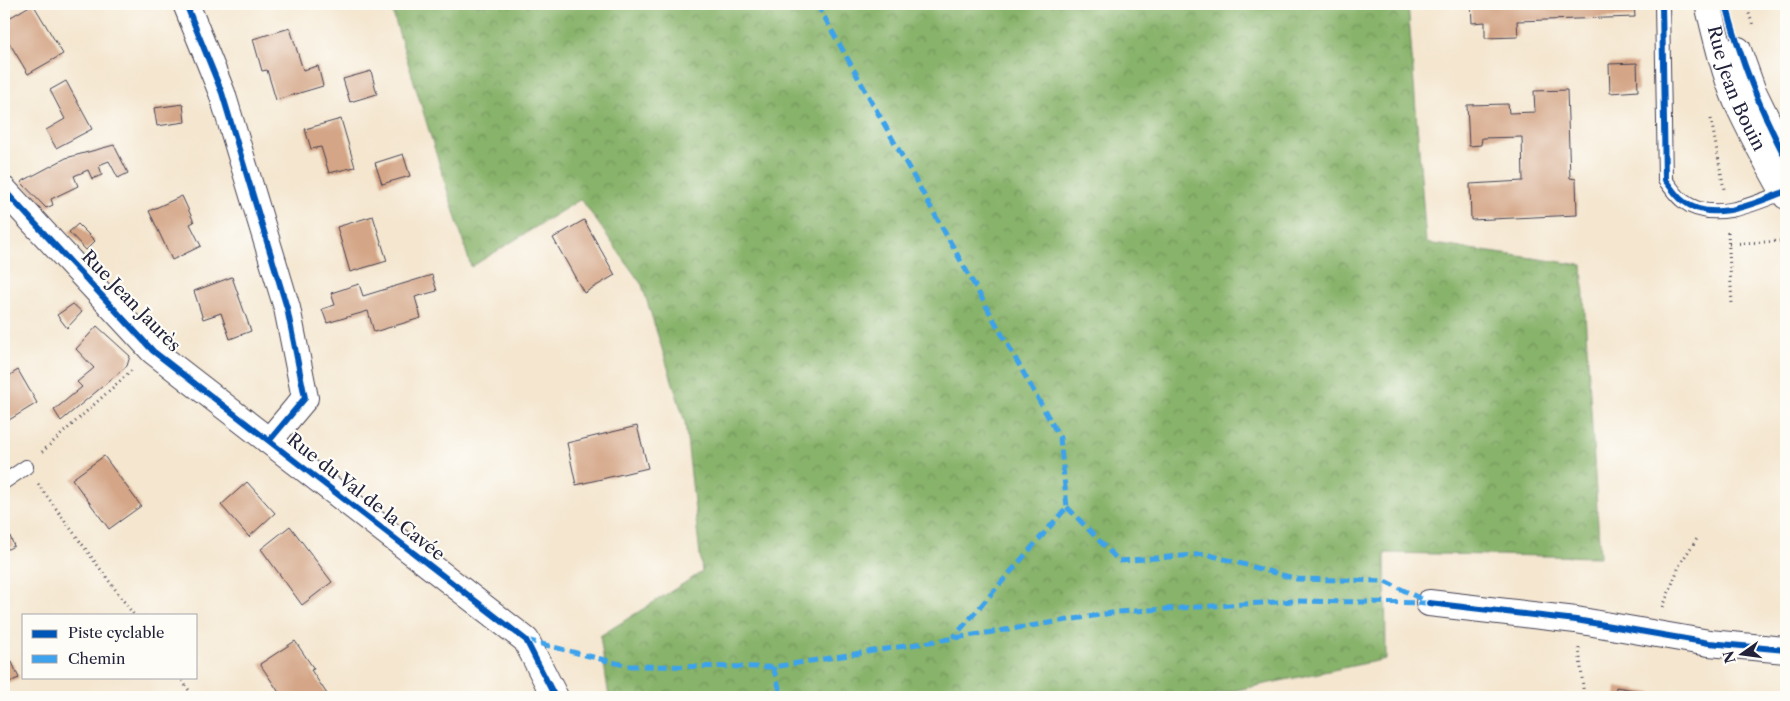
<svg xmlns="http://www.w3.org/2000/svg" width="1790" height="701" viewBox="0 0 1790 701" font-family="'Libre Caslon Text',serif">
	<defs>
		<pattern id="forest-crowns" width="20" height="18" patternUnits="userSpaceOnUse" patternTransform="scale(1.25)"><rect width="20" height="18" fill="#88b36b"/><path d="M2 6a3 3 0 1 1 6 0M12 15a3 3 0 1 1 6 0" fill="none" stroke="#6f9159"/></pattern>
	</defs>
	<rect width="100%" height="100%" fill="#fdfcf7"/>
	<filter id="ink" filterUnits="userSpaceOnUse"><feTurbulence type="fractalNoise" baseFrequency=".02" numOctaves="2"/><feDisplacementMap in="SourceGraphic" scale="10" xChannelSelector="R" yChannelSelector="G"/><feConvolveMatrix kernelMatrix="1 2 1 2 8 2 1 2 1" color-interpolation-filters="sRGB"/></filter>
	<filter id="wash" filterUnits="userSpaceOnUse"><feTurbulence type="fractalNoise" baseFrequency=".0096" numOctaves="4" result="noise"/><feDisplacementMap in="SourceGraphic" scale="20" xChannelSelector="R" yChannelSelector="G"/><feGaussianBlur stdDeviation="1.12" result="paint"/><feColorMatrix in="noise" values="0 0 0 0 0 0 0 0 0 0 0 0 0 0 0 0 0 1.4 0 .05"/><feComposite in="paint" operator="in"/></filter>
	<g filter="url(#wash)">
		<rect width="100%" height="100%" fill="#f4e6cf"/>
		<path fill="url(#forest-crowns)" stroke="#556a53" d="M390,4H1408L1426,243L1582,265L1600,557L1385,553L1386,659L1203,697H609L600,636L702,572L685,422L642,285L581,199L471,267Z"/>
		<g id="blocks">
			<path fill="#d4a586" d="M33,4L63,54L28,74L4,34V21Z
				M1471,4H1634L1635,17L1517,21L1518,37L1485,38V22L1472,23Z
				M290,28L303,70L318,66L323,86L276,100L267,70L262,71L253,39Z
				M1637,63L1638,91L1610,93L1609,64Z
				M371,71L377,94L350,102L343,79Z
				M66,81L92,129L56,148L46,130L65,119L50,90Z
				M1567,90L1570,178L1576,179L1577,215L1471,220L1470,184L1523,181L1522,137L1482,138L1481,145L1469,146L1467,105L1508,104L1509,113L1535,112L1534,91Z
				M183,104L185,122L157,126L154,108Z
				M341,119L355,167L329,173L321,147L311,149L305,129Z
				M114,145L128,173L118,178L109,161L99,165L102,175L92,179L88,170L74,176L78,186L51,199L53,205L46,208L21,182L66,158Z
				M403,154L410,176L382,184L375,163Z
				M182,196L194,222L190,224L201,246L172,260L149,211Z
				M373,216L387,261L350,272L337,227Z
				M584,220L615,275L584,293L553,238Z
				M78,224L95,241L86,250L69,232Z
				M432,275L437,291L415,297L421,318L374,332L368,311L327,323L322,309L335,305L331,293L359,284L363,296Z
				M232,277L251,331L230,339L221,313L203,319L194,291Z
				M73,304L82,312L67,328L57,315Z
				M97,326L130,356L127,366L61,421L54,410L82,387L77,382L94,368L76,349Z
				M18,370L37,403L4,423V379Z
				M637,426L648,468L576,485L567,443Z
				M104,456L141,506L109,529L72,479Z
				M247,482L275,513L249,537L221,505Z
				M290,526L332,582L302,605L261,549Z
				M7,529L14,546L4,551V530Z
				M295,641L314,669L311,670L329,697H282L260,664Z
				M11,660L19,678L4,684V662Z
				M1616,687L1671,696V697H1615Z"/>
		</g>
	</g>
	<g filter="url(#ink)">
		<use href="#blocks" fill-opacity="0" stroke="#423f51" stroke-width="1"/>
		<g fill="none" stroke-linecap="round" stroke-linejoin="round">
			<g stroke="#423f51" stroke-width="16">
				<path id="service" d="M1662,4L1665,180C1671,187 1676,196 1683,201C1712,224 1757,203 1786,191
					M4,482L26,467"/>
			</g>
			<g stroke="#423f51" stroke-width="28">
				<g id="minor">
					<path d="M186,4L222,93L287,308L305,398L269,441L526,640L555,697"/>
					<path id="s1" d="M1708,4C1716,36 1723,69 1736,100C1751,133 1768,164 1786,196"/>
					<path d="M1738,50L1752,89L1786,159"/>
					<path d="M4,190L153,351L269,441"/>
					<path d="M1429,603L1576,620L1709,643L1786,650"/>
				</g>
			</g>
			<path stroke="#423f51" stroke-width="3" stroke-dasharray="1 4" stroke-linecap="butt" d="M1746,4L1753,26
				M1711,119L1724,189
				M1728,232L1732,304
				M1729,244L1781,241L1786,243
				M42,452L132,370
				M38,484L134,615
				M1663,607L1680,564L1698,537
				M1579,648L1584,697
				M179,677L194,697"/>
			<use href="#service" stroke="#fff" stroke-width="14"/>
			<use href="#minor" stroke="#fff" stroke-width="26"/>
			<path stroke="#3ea2ec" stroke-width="5" stroke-dasharray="10 5" stroke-linecap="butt" d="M817,4L1060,438L1067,507L953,638
				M1067,507L1119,561L1206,554L1297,579L1385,581L1427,602
				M526,640L628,666L773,667L1118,612L1294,601L1429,603
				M773,667L782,697"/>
			<g stroke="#fdfcf7" stroke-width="9">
				<path id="cycleway" d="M186,4L222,93L287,308L305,398L269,441L526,640L555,697
					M1662,4L1665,180C1671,187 1676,196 1683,201C1712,224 1755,203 1784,192L1786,196
					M1726,4C1741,61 1759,107 1786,159
					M4,190L153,351L269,441
					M1429,603L1576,620L1709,643L1786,650"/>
			</g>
			<use href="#cycleway" stroke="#0057b8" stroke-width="6"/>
		</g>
	</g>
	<g text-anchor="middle" stroke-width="4.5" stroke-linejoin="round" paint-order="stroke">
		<g font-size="18" fill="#22223b" stroke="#fdfcf7">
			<text dy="6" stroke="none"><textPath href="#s1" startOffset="89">Rue Jean Bouin</textPath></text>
			<text transform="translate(131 301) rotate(46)" y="6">Rue Jean Jaurès</text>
			<text transform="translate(366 497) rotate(38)" y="6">Rue du Val de la Cavée</text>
		</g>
	</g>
	<rect width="1790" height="701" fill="none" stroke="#fdfcf7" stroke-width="20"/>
	<rect x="22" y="614" width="175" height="65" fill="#fdfcf7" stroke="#a5a5ac"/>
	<rect x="32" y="630" width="25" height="8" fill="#0057b8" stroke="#a5a5ac"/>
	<text x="68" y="638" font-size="15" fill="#22223b">Piste cyclable</text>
	<rect x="32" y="655" width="25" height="8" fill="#3ea2ec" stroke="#a5a5ac"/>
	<text x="68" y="664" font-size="15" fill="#22223b">Chemin</text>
	<g transform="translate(1742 654) rotate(256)" stroke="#fdfcf7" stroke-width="4" paint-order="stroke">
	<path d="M0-4L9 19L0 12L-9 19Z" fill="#22223b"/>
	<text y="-8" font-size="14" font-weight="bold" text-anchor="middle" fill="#22223b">N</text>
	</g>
</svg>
